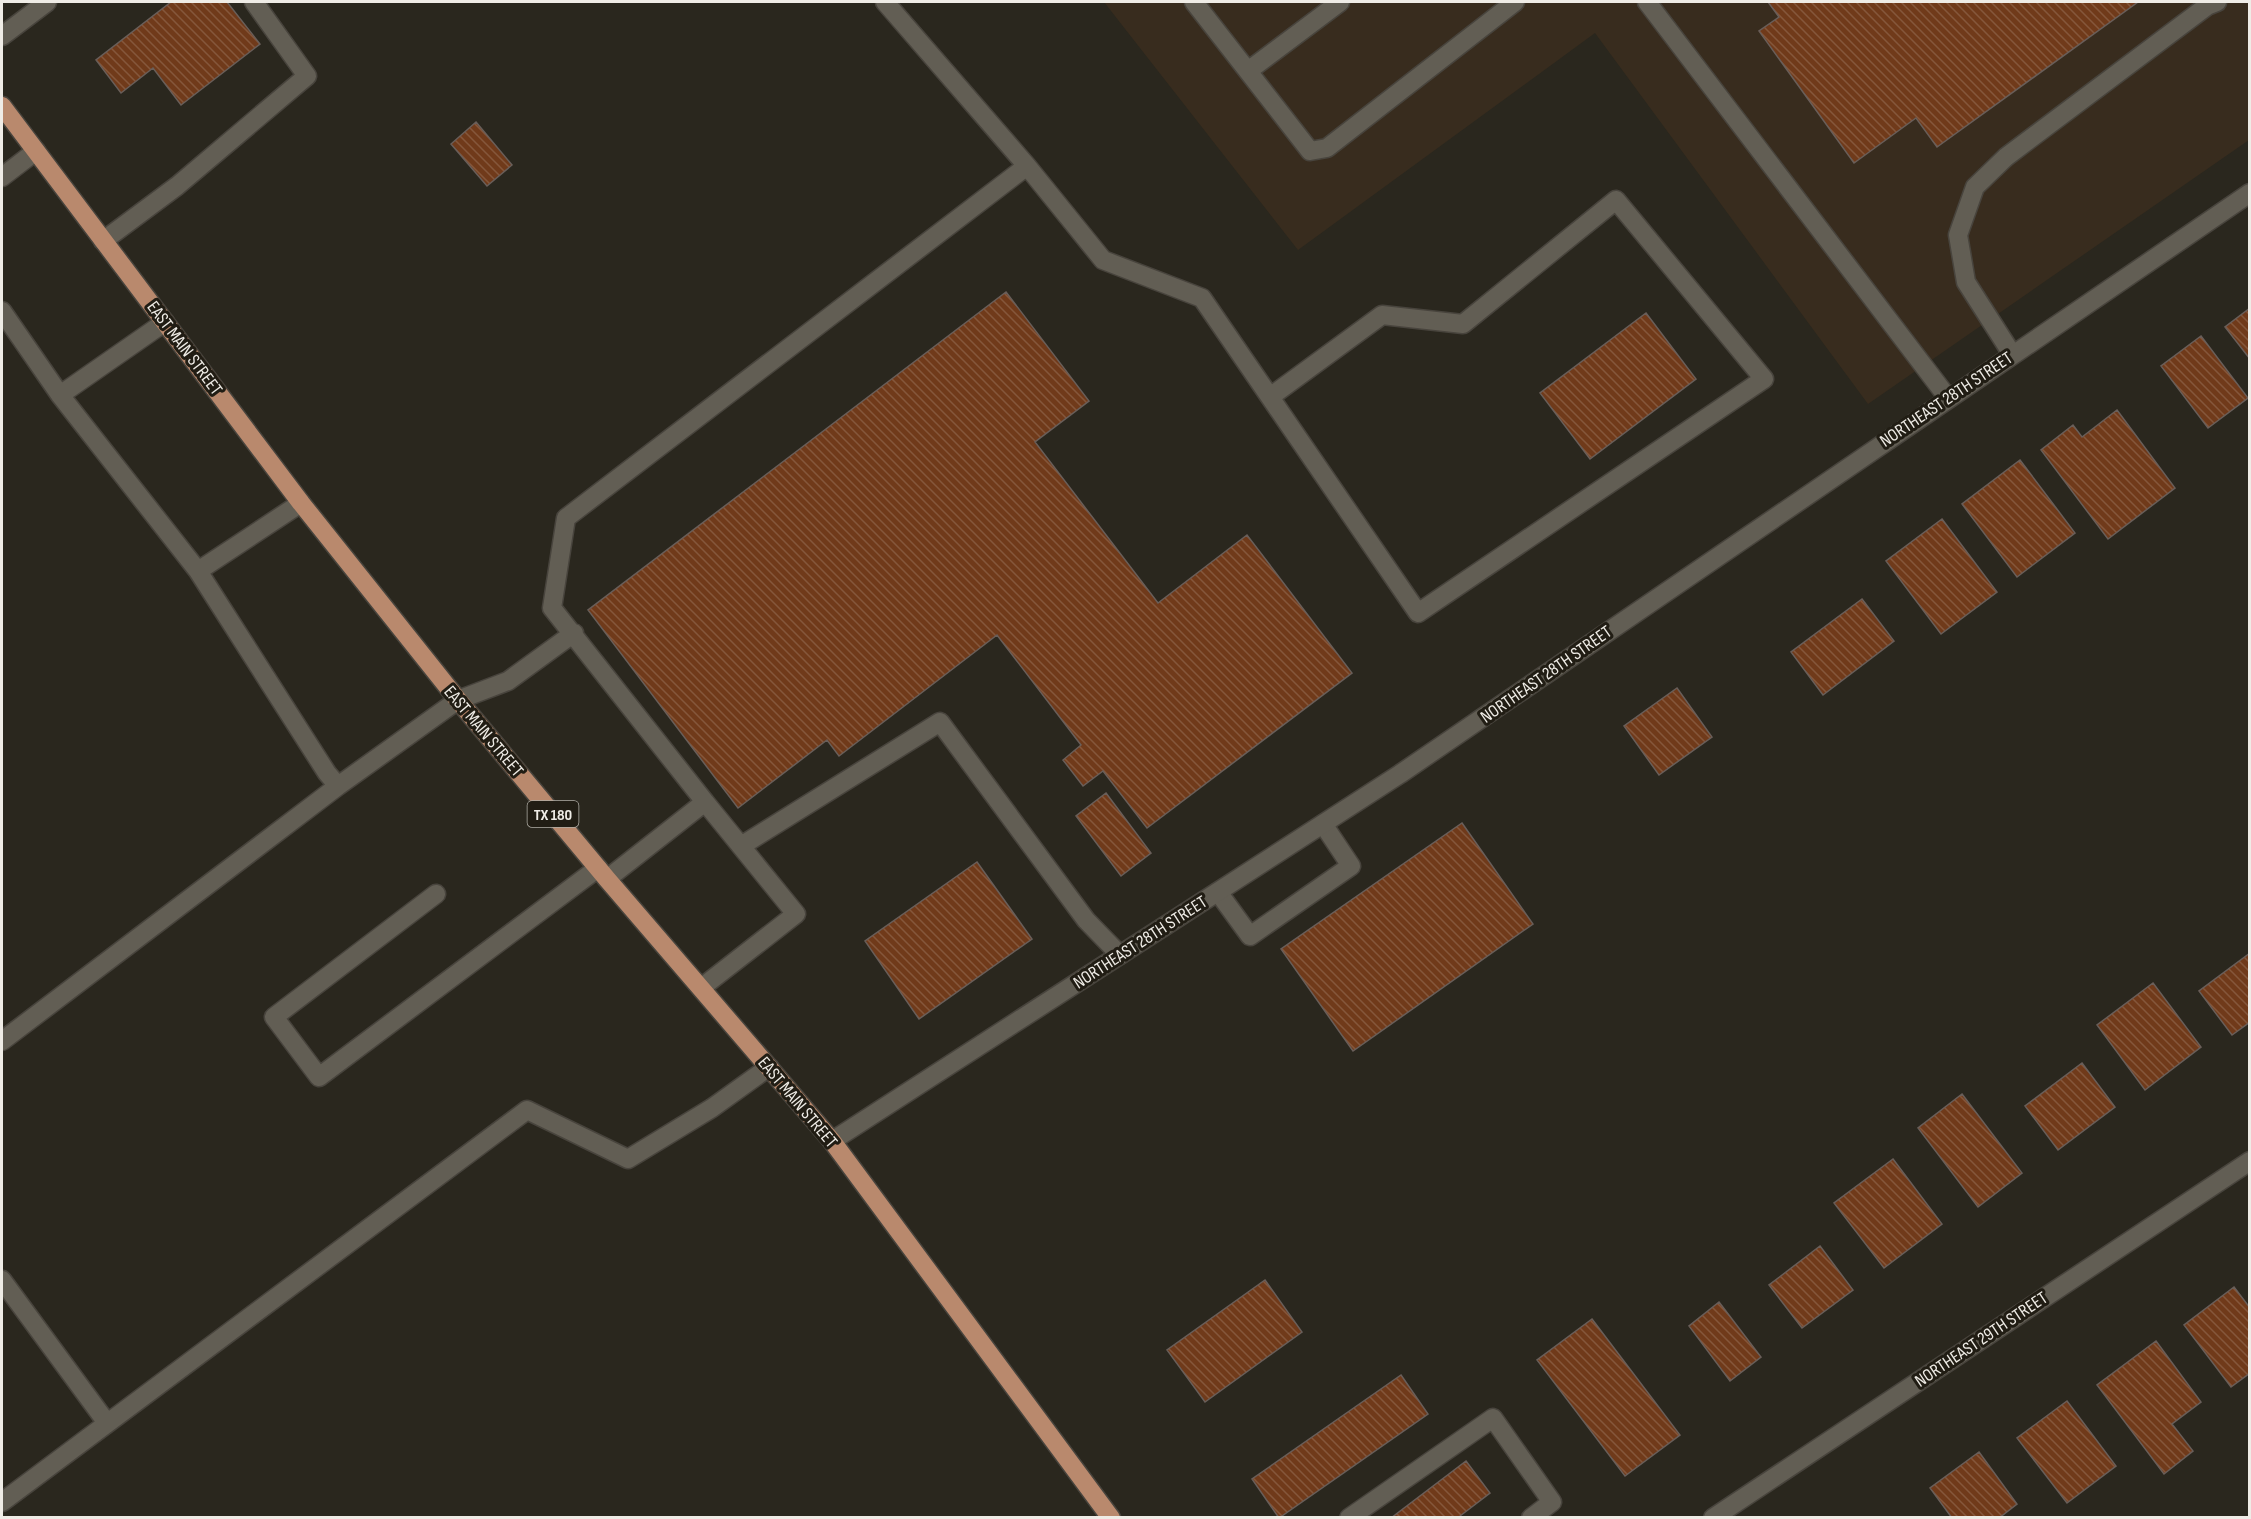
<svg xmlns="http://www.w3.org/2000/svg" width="2251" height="1519" viewBox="0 0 2251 1519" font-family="'Sofia Sans Condensed',sans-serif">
	<defs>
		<pattern id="building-back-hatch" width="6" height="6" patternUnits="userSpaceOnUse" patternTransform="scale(1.5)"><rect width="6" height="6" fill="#703a1a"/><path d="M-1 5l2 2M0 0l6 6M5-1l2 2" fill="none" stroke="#85573b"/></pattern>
	</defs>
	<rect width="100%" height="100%" fill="#2a271e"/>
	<path fill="#382c1e" d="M1104,2H2249V140L1868,404L1595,33L1298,250Z"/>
	<path fill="url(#building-back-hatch)" stroke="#695e59" stroke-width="1.5" d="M171,2H227L260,44L181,105L153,68L121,93L96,60Z
		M1768,2H2138L1937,147L1916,118L1854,163L1759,31L1779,17Z
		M476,122L512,165L487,186L451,144Z
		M1006,292L1089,401L1035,442L1158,603L1247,535L1352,673L1147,828L1103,771L1083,786L1063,760L1081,745L997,635L839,756L827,740L738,808L588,610Z
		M2250,308V359L2225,327Z
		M1646,313L1696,379L1590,459L1540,393Z
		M2201,336L2248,398L2208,428L2161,366Z
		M2117,410L2175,488L2108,539L2041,450L2073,425L2082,437Z
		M2020,460L2075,533L2017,577L1962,504Z
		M1942,519L1997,592L1941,634L1886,561Z
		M1862,599L1894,641L1823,695L1791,652Z
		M1677,688L1712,737L1659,775L1624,726Z
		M1106,793L1151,853L1121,876L1076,816Z
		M1462,823L1533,924L1353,1051L1281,949Z
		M977,862L1032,939L919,1019L865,941Z
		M2250,953V1022L2232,1035L2199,991Z
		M2153,983L2201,1047L2145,1090L2097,1025Z
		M2082,1063L2115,1107L2058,1150L2025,1106Z
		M1962,1094L2022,1173L1978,1207L1918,1128Z
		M1893,1159L1942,1224L1884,1268L1834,1203Z
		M1820,1246L1853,1290L1802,1328L1769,1285Z
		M1265,1280L1302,1332L1205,1402L1167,1350Z
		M2234,1287L2250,1308V1373L2231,1387L2184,1325Z
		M1719,1302L1761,1357L1730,1381L1689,1326Z
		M1592,1319L1680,1435L1625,1476L1537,1360Z
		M2156,1341L2201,1402L2172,1424L2193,1451L2164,1474L2097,1385Z
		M1401,1375L1428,1414L1279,1518L1252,1479Z
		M2067,1401L2116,1466L2067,1503L2017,1438Z
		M1979,1452L2017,1504L1999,1518H1952L1930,1488Z
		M1466,1461L1490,1493L1460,1516V1518H1391Z"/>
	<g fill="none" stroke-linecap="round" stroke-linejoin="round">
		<g stroke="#48443d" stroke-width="21">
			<path id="lane" d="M885,2L1027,166L1103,260L1202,298L1418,613L1764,379L1616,200L1463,324L1382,315L1270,397
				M1194,2L1310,151L1327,148L1515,2
				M1647,2L1948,398
				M1248,71L1340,2
				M2,177L36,151
				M103,241L177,186L307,76L254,2
				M2,311L60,395
				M165,322L60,395L198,571
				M2012,354L1966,282L1958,235L1975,187L2006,157L2207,6L2217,2
				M301,503L198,571L327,773L338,786
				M741,846L940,722L1086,920L1120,955
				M607,879L705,802L552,608L566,518L1027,166
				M1218,892L1250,936L1351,866L1323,824
				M436,894L274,1017L319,1077L598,868
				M701,988L796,914L705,802
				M2,1041L338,786L458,700L508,681L574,633
				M2,1280L107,1423
				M2,1502L527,1110L628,1159L712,1108L769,1067
				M1349,1518L1493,1418L1552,1502L1531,1518"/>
		</g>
		<g stroke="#48443d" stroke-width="21">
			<path id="street" d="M2,36L47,2
				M832,1141L1400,774L2250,193
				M1713,1518L2250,1161"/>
		</g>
		<g stroke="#48443d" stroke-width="21">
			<path id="primary" d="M2,106L301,503L458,700L607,879L832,1141L1111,1518"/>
		</g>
		<use href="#lane" stroke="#625e54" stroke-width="18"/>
		<use href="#street" stroke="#625e54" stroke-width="18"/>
		<use href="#primary" stroke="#b9896d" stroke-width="18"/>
	</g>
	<g text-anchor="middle" stroke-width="6" stroke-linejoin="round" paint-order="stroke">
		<rect fill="#211d14" stroke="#b1aea7" stroke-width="1.5" x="527.5" y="801" width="51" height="26" rx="4.5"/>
		<g font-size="16" font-weight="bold" fill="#efece6">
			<text x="553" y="820">TX 180</text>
		</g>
		<g font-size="18" fill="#efece6" stroke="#211d14">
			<text transform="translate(185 348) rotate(53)" y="6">EAST MAIN STREET</text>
			<text transform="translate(1946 399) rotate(-34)" y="6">NORTHEAST 28TH STREET</text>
			<text transform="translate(1546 674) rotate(-35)" y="6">NORTHEAST 28TH STREET</text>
			<text transform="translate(484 731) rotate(50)" y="6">EAST MAIN STREET</text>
			<text transform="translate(1140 942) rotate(-33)" y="6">NORTHEAST 28TH STREET</text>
			<text transform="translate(798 1102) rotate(50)" y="6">EAST MAIN STREET</text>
			<text transform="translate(1981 1339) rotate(-34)" y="6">NORTHEAST 29TH STREET</text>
		</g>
	</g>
	<rect width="2251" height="1519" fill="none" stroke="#efece6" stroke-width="6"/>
</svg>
